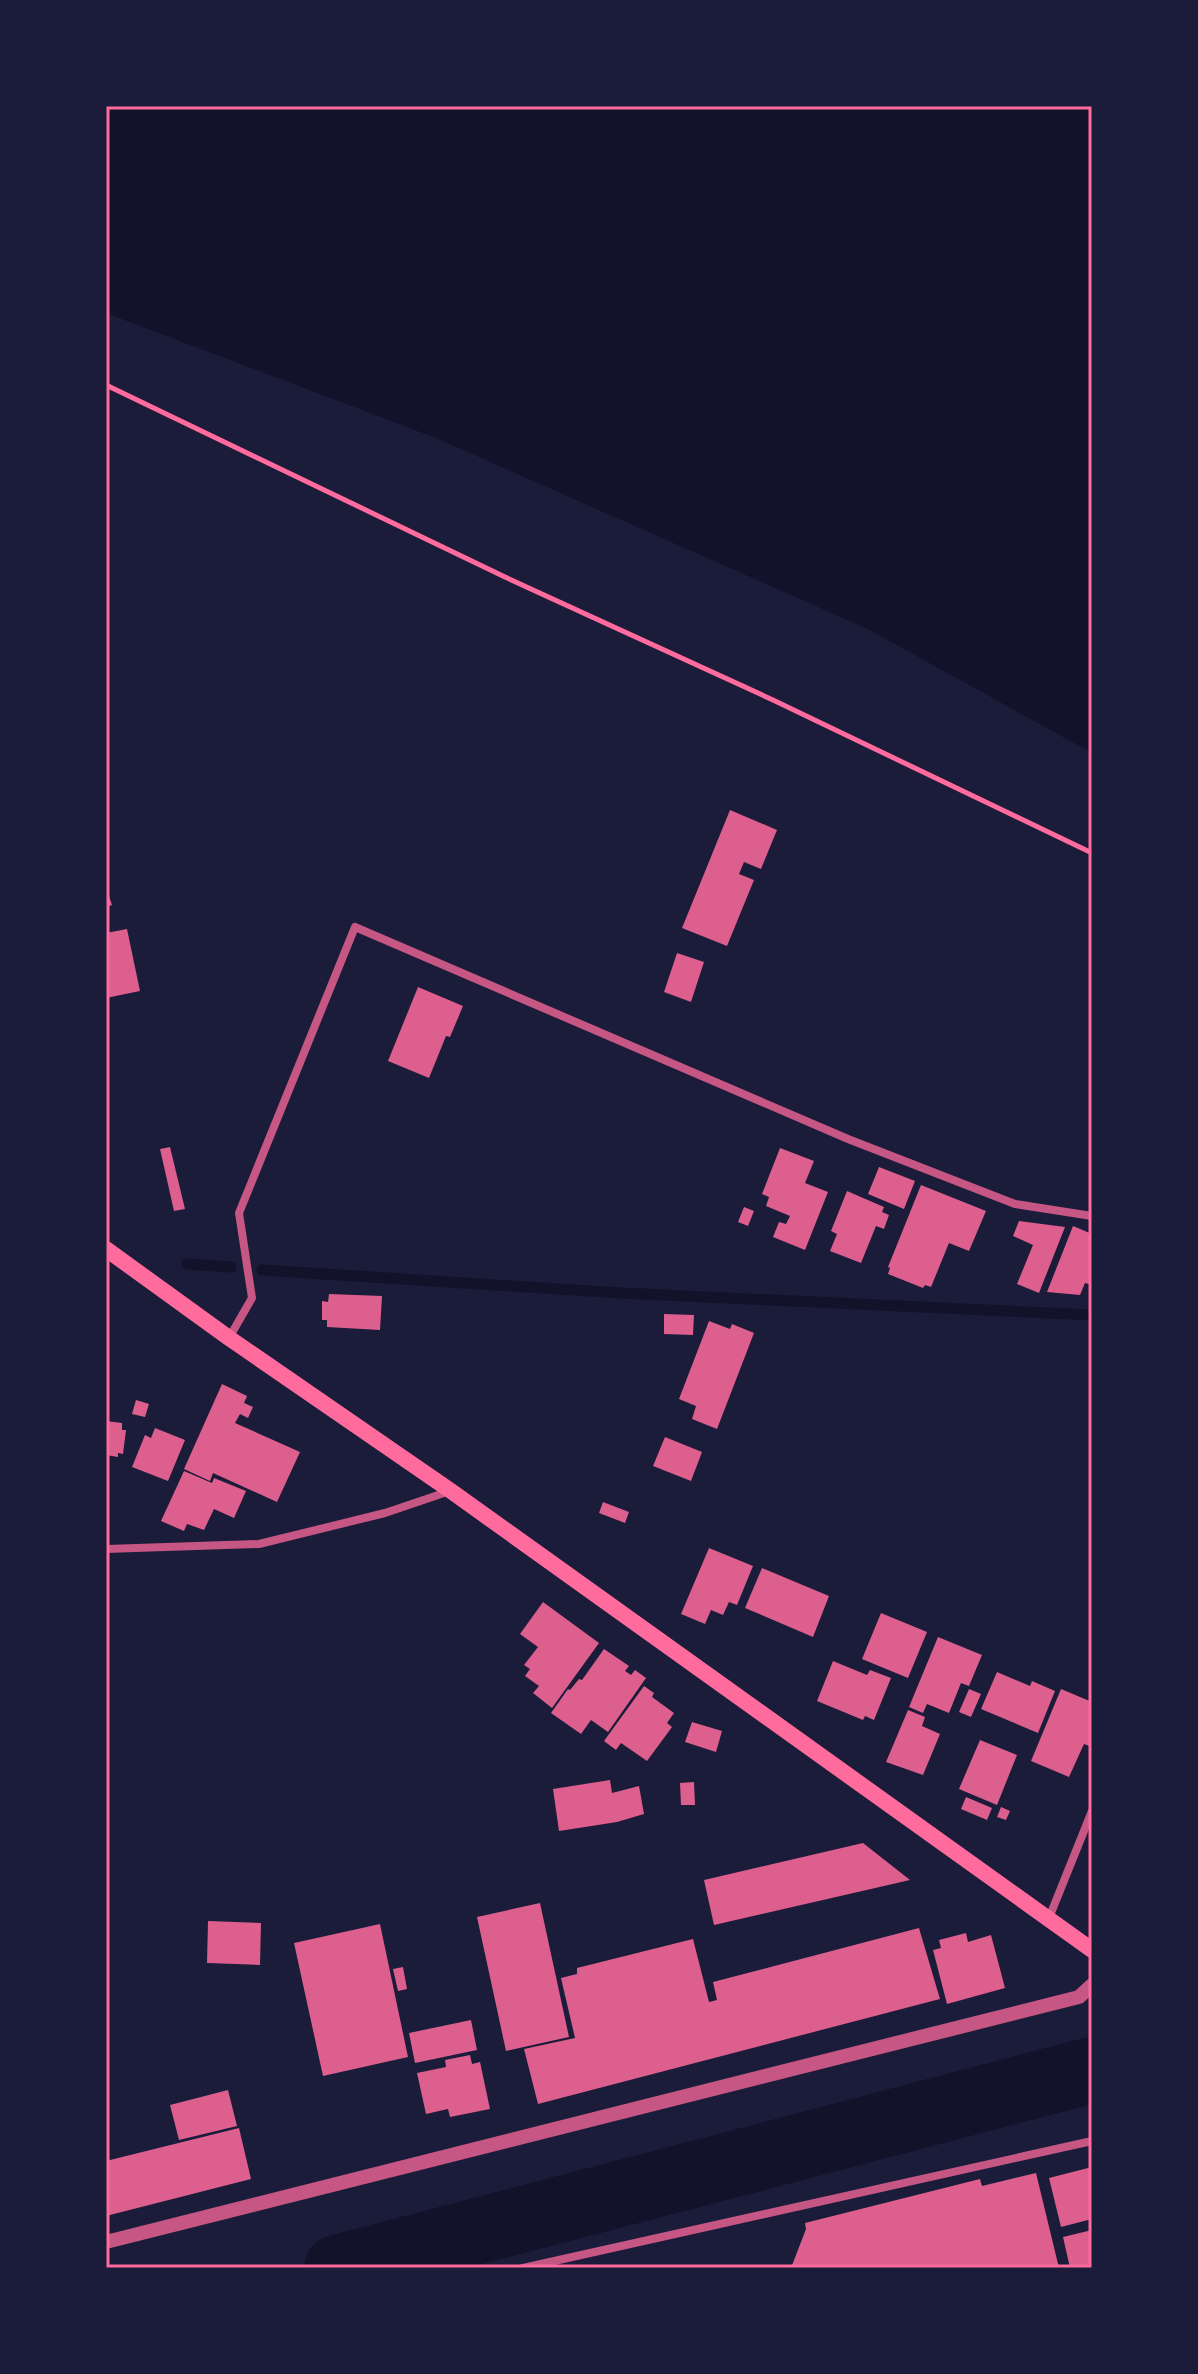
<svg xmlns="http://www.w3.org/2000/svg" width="1198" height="2374" viewBox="0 0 1198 2374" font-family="Georgia,serif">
	<rect width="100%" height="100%" fill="#1b1b3a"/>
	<path fill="#12122b" d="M106,106H1092V753L868,629L436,438L106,313Z"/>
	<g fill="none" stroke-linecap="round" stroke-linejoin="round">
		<path stroke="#12122b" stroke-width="11" d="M187,1264L231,1267
			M262,1270L621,1293L1092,1315"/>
		<path stroke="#12122b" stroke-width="66" d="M337,2268L1092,2070"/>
	</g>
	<path fill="#dd5f8e" d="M730,810L777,830L761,869L744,862L739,874L754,880L727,946L682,928Z
		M106,887L112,905L106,907Z
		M127,929L140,991L106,998V933Z
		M677,953L704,962L691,1002L664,992Z
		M418,987L463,1006L450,1037L446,1036L429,1078L388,1061Z
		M170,1147L185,1209L174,1211L160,1149Z
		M780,1148L814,1161L805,1183L828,1192L805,1250L773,1237L779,1222L786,1224L790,1216L766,1206L769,1197L762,1194Z
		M879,1167L915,1181L904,1209L868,1194Z
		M921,1185L986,1211L969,1251L949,1243L931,1287L925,1285L923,1288L888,1274L890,1268L888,1267Z
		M847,1191L884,1207L882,1212L889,1215L884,1229L876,1226L861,1263L830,1251L837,1234L831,1231Z
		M744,1207L754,1211L748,1226L738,1222Z
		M1019,1221L1065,1227L1039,1293L1017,1284L1033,1245L1013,1236Z
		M1073,1226L1092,1234V1285L1085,1283L1080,1295L1047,1292Z
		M329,1294L382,1296L380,1330L327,1327V1320H322V1301L328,1302Z
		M664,1314L694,1315L693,1335L664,1334Z
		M709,1321L730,1329L732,1324L754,1333L717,1429L692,1419L696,1406L679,1399Z
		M222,1384L247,1396L244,1403L253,1407L248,1418L240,1414L235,1423L300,1452L277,1502L213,1473L210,1481L184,1469Z
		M136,1400L149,1404L145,1417L132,1414Z
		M106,1421L122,1423V1430H126L123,1454L118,1453V1457L106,1455Z
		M155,1428L185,1440L168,1481L132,1467L145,1435L151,1438Z
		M665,1437L702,1452L691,1481L653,1466Z
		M184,1471L212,1483L214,1478L246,1491L234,1518L214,1509L204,1530L187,1524L184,1531L161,1521Z
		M603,1502L629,1512L625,1523L599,1513Z
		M709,1548L753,1566L737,1605L729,1602L723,1615L711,1610L705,1624L681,1614Z
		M762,1568L829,1596L813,1637L745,1608Z
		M543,1602L599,1643L552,1708L533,1693L539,1686L525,1676L530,1669L524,1665L538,1647L520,1634Z
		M881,1613L927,1632L908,1678L862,1659Z
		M938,1637L982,1655L969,1686L961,1683L949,1713L927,1704L923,1713L909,1707Z
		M604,1649L629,1666L625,1671L631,1675L635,1670L646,1678L608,1732L591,1720L581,1734L551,1713L568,1689L570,1690L579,1679L582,1680Z
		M833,1661L867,1675L870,1670L891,1678L874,1720L865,1716L863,1720L817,1701Z
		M997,1672L1030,1686L1032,1681L1055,1691L1038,1733L981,1709Z
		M644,1686L654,1693L652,1697L674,1713L667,1723L672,1727L647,1761L621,1743L616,1750L604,1741Z
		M969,1689L981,1694L971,1717L959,1712Z
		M1061,1689L1092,1702V1747L1084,1744L1069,1777L1031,1761Z
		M908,1710L925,1717L922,1726L940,1734L923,1775L886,1762Z
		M692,1722L722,1731L716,1752L685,1742Z
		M980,1740L1017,1755L997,1805L959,1789Z
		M610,1780L612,1793L639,1786L644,1814L617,1822L559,1831L553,1789Z
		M694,1782L695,1805H681L680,1783Z
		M966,1797L992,1808L987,1820L961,1809Z
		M1001,1807L1010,1811L1006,1820L997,1817Z
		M863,1843L910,1880L714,1925L704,1880Z
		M540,1903L569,2037L506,2051L477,1917Z
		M208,1921L261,1923L260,1965L207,1963Z
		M380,1924L408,2057L323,2076L294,1943Z
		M919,1928L940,1999L538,2104L524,2049L575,2038L561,1978L577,1974V1968L693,1939L709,2002L717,2000L713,1982Z
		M966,1933L968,1942L991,1935L1005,1988L947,2004L933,1950L941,1948L939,1940Z
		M403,1967L407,1989L398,1991L393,1969Z
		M471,2020L477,2050L415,2063L409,2033Z
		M470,2055L472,2064L480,2062L490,2109L450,2117L448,2109L426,2114L417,2073L446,2067L445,2060Z
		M228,2090L237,2126L179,2140L170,2105Z
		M239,2128L251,2179L106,2216V2161Z
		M1092,2167V2219L1061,2227L1049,2178Z
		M1036,2173L1059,2268H791L806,2229L805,2223L980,2179L982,2186Z
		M1092,2230V2268H1070L1063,2237Z"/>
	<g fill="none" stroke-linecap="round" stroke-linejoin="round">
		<path stroke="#ff6b9d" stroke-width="5" d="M106,385L505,577L773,700L1092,853"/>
		<path stroke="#c65784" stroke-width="8" d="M229,1338L252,1298L239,1213L355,927L848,1139L1015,1204L1092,1216
			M106,1549L259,1544L385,1513L450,1491
			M1049,1918L1092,1811
			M523,2268L1092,2141"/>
		<path stroke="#c65784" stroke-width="14" d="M106,2242L1079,1997L1092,1985"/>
		<path stroke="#ff6b9d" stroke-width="16" d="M106,1249L229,1338L451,1491L1092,1950"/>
	</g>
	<rect width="1198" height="2374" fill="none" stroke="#1b1b3a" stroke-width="216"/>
	<rect x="108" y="108" width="982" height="2158" fill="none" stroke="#ff6b9d" stroke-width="3"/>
</svg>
